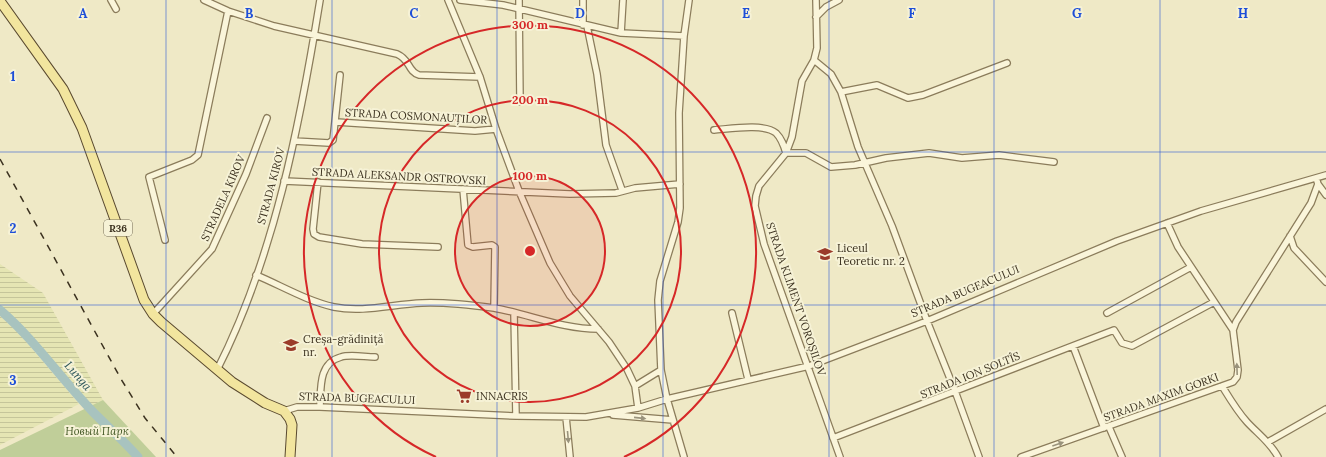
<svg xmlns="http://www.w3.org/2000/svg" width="1326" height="457" viewBox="0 0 1326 457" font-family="Lora,serif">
	<defs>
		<pattern id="farmland-rules" width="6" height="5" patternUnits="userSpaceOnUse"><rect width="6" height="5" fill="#e5e5b3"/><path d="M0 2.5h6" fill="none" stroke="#c5c59a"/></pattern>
	</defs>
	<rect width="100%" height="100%" fill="#efe9c6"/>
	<path fill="url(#farmland-rules)" d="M0,264L43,293L103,400L89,407L23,330L0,311Z
		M0,316L18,332L79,404L0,445Z"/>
	<path fill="#c0ce99" d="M103,400L156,457H0V450Z"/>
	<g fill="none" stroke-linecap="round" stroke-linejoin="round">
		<path stroke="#a8c3bf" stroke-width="9" d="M0,310C35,340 61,379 93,412C108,427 124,441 138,457"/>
		<g stroke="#8b7c5b" stroke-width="8">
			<path id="street" d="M111,0L116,9
				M204,0L228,11L274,26L397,54C411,60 407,71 419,75L480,77
				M448,0L480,77L496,129L519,191L550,263L570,296L609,342L627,369L635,386L638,408
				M460,0L503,5L621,33L684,36
				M519,0L520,102
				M583,0V25
				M816,0L817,48L814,60L802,81L792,137L786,153L759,186L756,196L755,206L764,244L840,457
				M816,17L826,7L839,0
				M587,26L597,74L606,145L622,190
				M621,33L623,0
				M814,60L831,74L841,92L858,147L892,226L927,321L955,391L979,457
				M841,92L877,85L908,98L923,95L1007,63
				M336,122L475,131L496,129
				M714,130C729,129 764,123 776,133C782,139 784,146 786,153H806L831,167L855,165L886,158L929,153L962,158L999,155L1054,162
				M294,141L329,143L333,140L340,75
				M284,181L570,194L616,193L635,188L680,184
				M318,182L313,229L314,234L319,237L362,244L438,247
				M1318,184L1326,195
				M463,189L468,245L473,247L492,245L495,247L494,308
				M1167,223L1178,247L1233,330
				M1290,236L1294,248L1326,282
				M165,240L149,177L192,160L198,155L228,11
				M256,275C282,286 307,301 334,307C363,313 393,304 422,303C446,302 471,305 494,308C529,314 562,329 598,329
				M514,313L516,416
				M732,313L748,379
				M1107,313L1191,267
				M153,314L212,249L246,174L267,118
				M1073,346L1104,428
				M217,370C274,258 300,124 320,0
				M635,386L661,370
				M1222,386C1230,399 1237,411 1247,422C1258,434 1270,442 1278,457
				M320,407C321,389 318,363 341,357C350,354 365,357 375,357
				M284,411L297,407H320L516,416L586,417L638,408L667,399L809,366L927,321L1117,241L1201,211L1326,175
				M613,415L673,420
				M566,417L570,457
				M1109,427L1122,457
				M833,438L1114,330L1122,343L1132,346L1214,302
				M1268,442L1326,409
				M684,457L667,399L661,370L658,300L660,281L678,222L680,208L679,113L684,36L689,0
				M1021,457L1233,382L1237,377L1238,370L1233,330L1236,322L1311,203L1318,184L1316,178"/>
		</g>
		<g stroke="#59492f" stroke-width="11">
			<path id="primary" d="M0,1L63,89L82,128L144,300L153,314L161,322L232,382L265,403L284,411L290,419L292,425L290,457"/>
		</g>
		<use href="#street" stroke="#faf5da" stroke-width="5.5"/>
		<use href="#primary" stroke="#f2e59e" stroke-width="9"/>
		<path stroke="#3b311f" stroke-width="1.5" stroke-dasharray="7 7" stroke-linecap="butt" d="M0,159L121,379L145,418L177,457"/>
	</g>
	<defs><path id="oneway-solid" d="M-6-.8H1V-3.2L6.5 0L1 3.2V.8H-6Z"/></defs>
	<g fill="#9a937c">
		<use href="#oneway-solid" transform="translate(1237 369) rotate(-92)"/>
		<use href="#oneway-solid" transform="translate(640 418) rotate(6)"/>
		<use href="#oneway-solid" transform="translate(568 437) rotate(85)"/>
		<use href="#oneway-solid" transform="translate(1058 444) rotate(-19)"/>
	</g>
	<path fill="none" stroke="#1d4ed8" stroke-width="1" stroke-opacity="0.55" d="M166,0V457M332,0V457M497,0V457M663,0V457M829,0V457M994,0V457M1160,0V457M0,152H1326M0,305H1326"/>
	<circle cx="530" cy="251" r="75" fill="#d62828" fill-opacity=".12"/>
	<g fill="none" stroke="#d62828" stroke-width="2">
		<circle cx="530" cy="251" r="75"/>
		<circle cx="530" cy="251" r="151"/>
		<path d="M436 457A226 226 0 1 1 624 457"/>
	</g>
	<defs>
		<g id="school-bare" transform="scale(1.2)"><path d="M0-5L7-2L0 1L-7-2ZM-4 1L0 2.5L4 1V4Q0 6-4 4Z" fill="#9b3b2a" stroke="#f6f2d6" stroke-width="2.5" paint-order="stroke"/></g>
		<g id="supermarket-bare" transform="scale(1.2)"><path d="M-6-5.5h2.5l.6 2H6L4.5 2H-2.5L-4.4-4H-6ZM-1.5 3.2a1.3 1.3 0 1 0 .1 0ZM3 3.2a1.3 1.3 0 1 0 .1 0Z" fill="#9b3b2a" stroke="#f6f2d6" stroke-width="2.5" paint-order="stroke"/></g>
	</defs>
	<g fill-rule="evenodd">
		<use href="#school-bare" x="825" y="254"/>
		<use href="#school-bare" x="291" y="345"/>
		<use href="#supermarket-bare" x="464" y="396"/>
	</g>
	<g text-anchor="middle" stroke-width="4" stroke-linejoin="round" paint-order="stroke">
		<rect fill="#f6f2d6" stroke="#736b56" stroke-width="1" x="104" y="220" width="28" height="16" rx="3"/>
		<g font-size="10" font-weight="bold" fill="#3b311f">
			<text x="118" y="232">R36</text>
		</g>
		<g font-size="11" fill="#3b311f" stroke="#f6f2d6">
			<text transform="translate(416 116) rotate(3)" y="4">STRADA COSMONAUȚILOR</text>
			<text transform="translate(399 176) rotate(3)" y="4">STRADA ALEKSANDR OSTROVSKI</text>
			<text transform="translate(271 186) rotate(-75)" y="4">STRADA KIROV</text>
			<text transform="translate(223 198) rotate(-66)" y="4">STRADELA KIROV</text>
			<text transform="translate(965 291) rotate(-23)" y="4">STRADA BUGEACULUI</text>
			<text transform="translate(796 299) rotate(71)" y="4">STRADA KLIMENT VOROȘILOV</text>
			<text transform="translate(970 375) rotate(-22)" y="4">STRADA ION SOLTÎS</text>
			<text transform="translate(1161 397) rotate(-20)" y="4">STRADA MAXIM GORKI</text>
			<text transform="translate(357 398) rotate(2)" y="4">STRADA BUGEACULUI</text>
		</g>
		<g font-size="11" fill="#3b311f" stroke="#f6f2d6" text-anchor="start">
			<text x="837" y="252">Liceul<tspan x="837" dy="13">Teoretic nr. 2</tspan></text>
			<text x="303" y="343">Creșa-grădiniță<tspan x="303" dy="13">nr.</tspan></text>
			<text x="476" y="400">INNACRIS</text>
		</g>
		<g font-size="11" font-style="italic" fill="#435825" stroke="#f6f2d6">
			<text x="97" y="435">Новый Парк</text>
		</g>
		<g font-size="12" font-style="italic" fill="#2e575b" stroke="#f6f2d6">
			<text transform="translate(78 376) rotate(49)" y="4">Lunga</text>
		</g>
	</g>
	<g font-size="13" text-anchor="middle" font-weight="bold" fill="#1d4ed8" stroke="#f6f2d6" stroke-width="4" stroke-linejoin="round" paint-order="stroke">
		<text x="83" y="18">A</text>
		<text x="249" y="18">B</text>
		<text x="414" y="18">C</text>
		<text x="580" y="18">D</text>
		<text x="746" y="18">E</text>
		<text x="912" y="18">F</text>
		<text x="1077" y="18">G</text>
		<text x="1243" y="18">H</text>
		<text x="13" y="81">1</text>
		<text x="13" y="233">2</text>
		<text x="13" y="385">3</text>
	</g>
	<circle cx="530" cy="251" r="6" fill="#d62828" stroke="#f6f2d6" stroke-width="2"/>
	<g font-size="12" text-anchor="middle" font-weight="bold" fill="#d62828" stroke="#f6f2d6" stroke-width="4" stroke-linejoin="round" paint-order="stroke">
		<text x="530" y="29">300 m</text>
		<text x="530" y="104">200 m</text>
		<text x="530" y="180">100 m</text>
	</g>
</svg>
